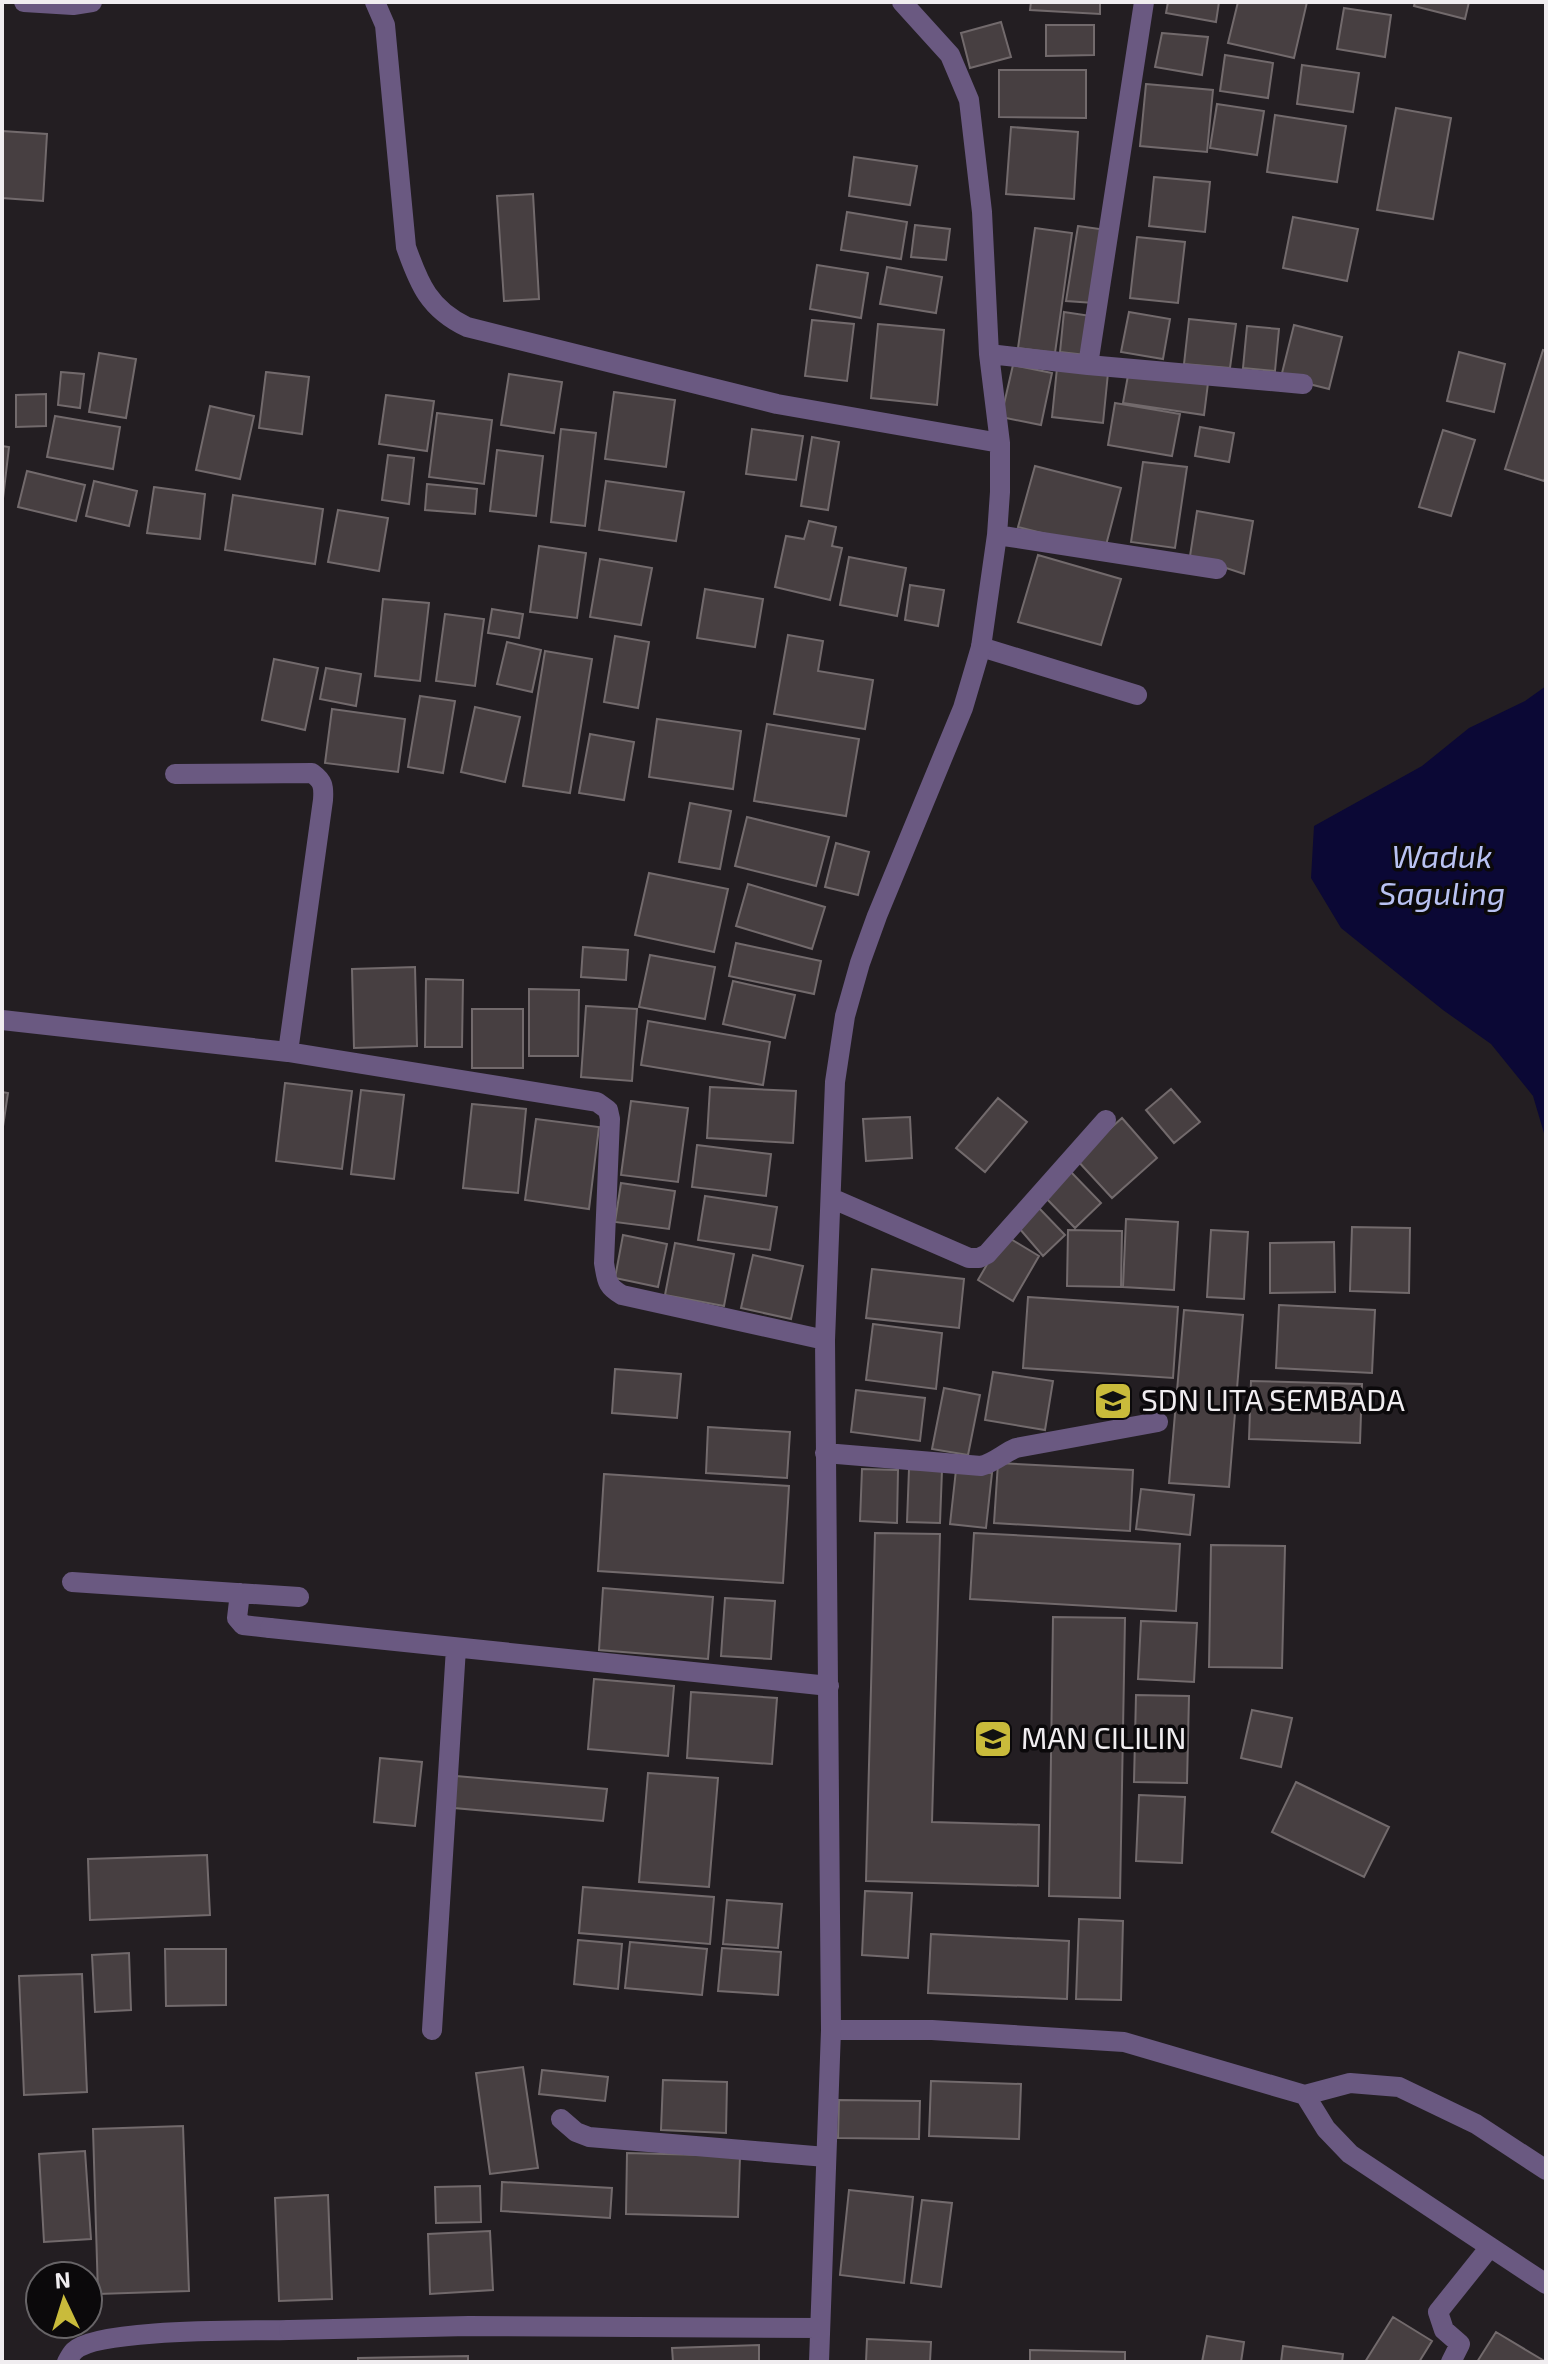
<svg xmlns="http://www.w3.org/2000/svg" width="1548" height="2364" viewBox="0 0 1548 2364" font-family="'Exo 2',sans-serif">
	<rect width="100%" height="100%" fill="#231e22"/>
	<path fill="#0b0835" d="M1546,686V1140L1533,1096L1491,1044L1443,1010L1341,928L1311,878L1314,826L1422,766L1469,728L1525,701Z"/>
	<path fill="#473f41" stroke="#726a6c" stroke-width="2" d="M1031,2H1100V14L1030,10Z
		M1168,2H1219L1216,22L1166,13Z
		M1238,2H1307L1294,58L1228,43Z
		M1415,2H1469L1465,19L1414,6Z
		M1344,8L1391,15L1385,57L1337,49Z
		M1001,22L1011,57L970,68L961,33Z
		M1046,25H1094V55L1046,56Z
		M1162,33L1208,37L1202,75L1155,67Z
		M1225,55L1273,63L1268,98L1220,91Z
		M1302,65L1359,73L1353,112L1297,104Z
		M999,70H1086V118L999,117Z
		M1146,84L1213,90L1207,152L1140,146Z
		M1217,104L1264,111L1257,155L1210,148Z
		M1396,108L1451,118L1433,219L1377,210Z
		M1275,115L1346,126L1337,182L1267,172Z
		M1011,127L1078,132L1074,199L1006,194Z
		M2,131L47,134L43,201L2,198Z
		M854,157L917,166L910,205L849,196Z
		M1154,177L1210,182L1205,232L1149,226Z
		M533,194L539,299L504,301L497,196Z
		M847,212L907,222L901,259L841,250Z
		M1293,217L1358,229L1347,281L1283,268Z
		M915,225L950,229L946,260L911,257Z
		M1078,226L1107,230L1094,303L1066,301Z
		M1035,228L1072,233L1055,353L1018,348Z
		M1137,237L1185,242L1178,303L1130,298Z
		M817,265L868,273L861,318L810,309Z
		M887,267L942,277L936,313L880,304Z
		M1064,312L1091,316L1086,355L1060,352Z
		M1129,312L1170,319L1163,359L1121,352Z
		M1189,319L1236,324L1230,368L1184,364Z
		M812,320L854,324L847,381L805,376Z
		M878,324L944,330L937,405L871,398Z
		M1294,325L1342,337L1329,389L1281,377Z
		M1247,326L1279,329L1275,371L1243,368Z
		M1543,350L1546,351V476L1544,481L1505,469Z
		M1459,352L1505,364L1494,412L1447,401Z
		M99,353L136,359L126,418L89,412Z
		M1013,365L1052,373L1041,425L1001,417Z
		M1057,368L1108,373L1103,423L1052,417Z
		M1129,370L1208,383L1204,415L1123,403Z
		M61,372L84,374L80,408L58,405Z
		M266,372L309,377L302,434L259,428Z
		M509,374L562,382L554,433L501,425Z
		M614,392L675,400L666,467L605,459Z
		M46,394V426L16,427V395Z
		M386,395L434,401L427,451L379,444Z
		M1115,403L1180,414L1172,456L1108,445Z
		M210,406L254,416L240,479L196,470Z
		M437,413L492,420L484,484L429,477Z
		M55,416L120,427L113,469L47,457Z
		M1200,427L1234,433L1229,462L1195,456Z
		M561,429L596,433L585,526L551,522Z
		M752,429L803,436L796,480L746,474Z
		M1443,430L1475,440L1451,516L1419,507Z
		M812,437L839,442L828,510L801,506Z
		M2,446L9,447L2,507Z
		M497,450L543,456L536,516L490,511Z
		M388,455L414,458L409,504L382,500Z
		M1143,462L1187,467L1175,548L1131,542Z
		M1035,466L1121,488L1105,549L1018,527Z
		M27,471L85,485L76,521L18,507Z
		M94,481L137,491L129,526L86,516Z
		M606,481L684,492L676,541L599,530Z
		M427,484L477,489L475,514L425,510Z
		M154,487L205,494L200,539L147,533Z
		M233,495L323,509L315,564L225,550Z
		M338,510L388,518L379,571L328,562Z
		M1197,511L1253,521L1244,574L1190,556Z
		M809,521L836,527L832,546L842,548L830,600L775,587L786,536L804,539Z
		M539,546L586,553L577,618L530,612Z
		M1038,555L1121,579L1101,645L1018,622Z
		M849,557L906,568L897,616L840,605Z
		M600,559L652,568L641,625L590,617Z
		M910,585L944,590L938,626L905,620Z
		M705,589L763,599L755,647L697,638Z
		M383,599L429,603L420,681L375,676Z
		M492,609L523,614L519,638L488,633Z
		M445,614L484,619L475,686L436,681Z
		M788,635L823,641L818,671L873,680L865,729L774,714Z
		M615,636L649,642L638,708L604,702Z
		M507,642L541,650L532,692L497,684Z
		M545,651L592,659L570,793L523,786Z
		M274,659L318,668L305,730L262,720Z
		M326,668L361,674L356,706L320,699Z
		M420,696L455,701L443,773L408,767Z
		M475,707L520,717L505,782L461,772Z
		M332,709L405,719L398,772L325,763Z
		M657,719L741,731L733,789L649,777Z
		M767,724L859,739L846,816L754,801Z
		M590,734L634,742L624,800L579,793Z
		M690,803L731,811L720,869L679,862Z
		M747,817L829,837L816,886L735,866Z
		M836,843L869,852L858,895L825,887Z
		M649,873L728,889L714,952L635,935Z
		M748,884L825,907L812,949L736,926Z
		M736,943L821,961L814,994L729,976Z
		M583,947L628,950L626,980L581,977Z
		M650,955L715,967L705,1019L639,1007Z
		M415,967L417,1046L354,1048L352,969Z
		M426,979L463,980L462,1047H425Z
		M733,981L795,995L785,1038L723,1024Z
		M529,989L579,990L578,1056H529Z
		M586,1006L637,1009L632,1081L581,1077Z
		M472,1009H523V1068H472Z
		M648,1021L770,1042L763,1085L641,1065Z
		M285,1083L352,1091L342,1169L276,1161Z
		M710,1087L796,1091L793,1143L707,1138Z
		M1171,1089L1200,1122L1174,1143L1146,1110Z
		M361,1090L404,1095L394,1179L351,1174Z
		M2,1092L8,1093L2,1133Z
		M998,1098L1027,1122L985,1172L956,1148Z
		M631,1101L688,1108L678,1182L621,1175Z
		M472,1104L526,1109L518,1193L463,1188Z
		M910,1117L912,1158L866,1161L863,1119Z
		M1122,1118L1157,1158L1112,1198L1076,1159Z
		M536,1119L599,1127L589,1209L525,1200Z
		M697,1145L771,1154L766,1196L692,1187Z
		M1070,1171L1101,1203L1075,1228L1043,1195Z
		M621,1183L675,1191L669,1229L615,1222Z
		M705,1196L777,1207L770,1250L698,1240Z
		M1038,1207L1065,1235L1043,1256L1019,1228Z
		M1126,1219L1178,1222L1174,1290L1123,1287Z
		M1352,1227L1410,1228L1409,1293L1350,1291Z
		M1068,1230L1122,1231L1121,1287L1067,1286Z
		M1211,1230L1248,1232L1244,1299L1207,1297Z
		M623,1235L667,1244L658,1287L615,1278Z
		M1004,1235L1039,1256L1013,1301L978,1280Z
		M1334,1242L1335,1292L1270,1293V1243Z
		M675,1243L734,1254L724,1306L665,1295Z
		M753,1255L803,1266L791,1319L741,1308Z
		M872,1269L964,1279L959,1328L866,1318Z
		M1028,1297L1178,1307L1173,1378L1023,1368Z
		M1279,1305L1375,1310L1372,1373L1276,1368Z
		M1184,1310L1243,1315L1229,1487L1169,1483Z
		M873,1324L942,1333L936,1389L866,1380Z
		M615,1369L681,1374L677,1418L612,1413Z
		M993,1372L1053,1381L1045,1430L985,1420Z
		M1251,1381L1362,1384L1360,1443L1249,1439Z
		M944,1388L980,1395L968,1455L932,1449Z
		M856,1390L925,1398L920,1441L851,1432Z
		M708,1427L790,1432L787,1478L706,1473Z
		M998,1463L1133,1470L1130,1531L994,1523Z
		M862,1469L898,1470L897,1523L860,1521Z
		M909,1469L942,1470L940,1523L907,1522Z
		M956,1470L992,1473L986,1528L950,1524Z
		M604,1474L789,1486L783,1583L598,1571Z
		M1141,1489L1194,1495L1190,1535L1136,1529Z
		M875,1533L940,1534L932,1822L1039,1825L1038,1886L866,1881Z
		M974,1533L1180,1544L1176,1611L970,1599Z
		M1211,1545L1285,1546L1282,1668L1209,1667Z
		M603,1588L713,1597L708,1659L599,1650Z
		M725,1598L775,1601L771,1659L721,1656Z
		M1053,1617L1125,1618L1120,1898L1049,1896Z
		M1141,1621L1197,1623L1194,1682L1138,1679Z
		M594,1679L674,1686L668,1756L588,1749Z
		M691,1692L777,1698L772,1764L687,1758Z
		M1136,1695L1189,1696L1187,1783L1134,1782Z
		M1252,1710L1292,1718L1281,1767L1241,1758Z
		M380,1758L422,1762L415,1826L374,1822Z
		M648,1773L718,1778L709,1887L639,1882Z
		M456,1776L607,1789L603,1821L454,1808Z
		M1296,1782L1389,1827L1364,1877L1272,1832Z
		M1139,1795L1185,1797L1182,1863L1136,1861Z
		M207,1855L210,1915L90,1920L88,1859Z
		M583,1887L714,1897L710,1944L579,1933Z
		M865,1891L912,1893L908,1958L862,1955Z
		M727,1900L782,1904L778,1948L723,1944Z
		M1079,1919L1123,1921L1121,2000L1076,1999Z
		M931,1934L1069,1941L1067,1999L928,1993Z
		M578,1940L622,1944L618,1989L574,1984Z
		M630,1942L707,1949L702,1995L625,1988Z
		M722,1948L781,1952L778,1995L718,1991Z
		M165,1949H226V2005L166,2006Z
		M129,1953L131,2010L95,2012L92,1955Z
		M82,1974L87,2092L24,2095L19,1976Z
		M523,2067L538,2168L490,2174L476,2073Z
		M542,2070L608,2077L605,2101L539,2094Z
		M663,2080L727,2082L726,2133L661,2130Z
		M931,2081L1021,2084L1019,2139L929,2136Z
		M839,2100L920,2101L919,2139L838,2138Z
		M183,2126L189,2291L98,2294L93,2129Z
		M85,2151L91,2239L44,2242L39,2154Z
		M627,2153L740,2156L738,2217L626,2214Z
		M502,2182L612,2188L610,2218L501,2211Z
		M480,2186L481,2222L436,2223L435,2187Z
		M849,2190L913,2197L904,2283L840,2275Z
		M328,2195L332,2299L279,2301L275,2198Z
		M922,2200L952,2203L941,2287L911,2283Z
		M490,2231L493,2290L430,2294L428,2234Z
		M1393,2317L1432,2341L1419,2362H1365Z
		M1496,2332L1546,2362H1477Z
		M1207,2336L1244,2342L1241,2362H1202Z
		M867,2339L931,2342L930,2362H866Z
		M759,2345V2362H673L672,2348Z
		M1283,2346L1343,2354L1342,2362H1281Z
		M1030,2350L1125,2352V2362H1030Z
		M468,2356V2362H358V2358Z"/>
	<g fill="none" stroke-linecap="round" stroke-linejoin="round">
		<path stroke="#6a5981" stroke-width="20" d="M981,647L1137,695
			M72,1582L299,1597
			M240,1593L237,1618L243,1625L270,1628
			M831,2030H932L1124,2042L1305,2095L1350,2083L1399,2087L1476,2124L1546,2170
			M1305,2095L1326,2129L1350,2154L1546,2284
			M67,2362C69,2358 71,2354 74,2351C97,2328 249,2331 289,2330
			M1451,2362L1460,2344L1444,2330L1438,2312L1490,2247"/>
		<path stroke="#6a5981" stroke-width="20" d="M24,2L73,5L92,2
			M375,2L385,25L406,247C419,284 429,309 467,327L777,404L1000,443
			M989,354L1088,365L1303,384
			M1088,365L1144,2
			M997,535L1217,569
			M175,774L312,773C323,781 324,786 323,800L288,1052L597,1102L608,1110L610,1119L604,1263C607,1280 606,1286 622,1295L825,1340
			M2,1020L288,1052
			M831,1198L969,1258H979L987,1254L1106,1120
			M825,1453L981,1466C994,1463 1004,1453 1016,1448L1158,1422
			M270,1628L829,1686
			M432,2030L456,1648
			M561,2119L576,2132L589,2137L826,2157
			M289,2330L469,2326L820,2328
			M819,2362L831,2030L825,1340L835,1082L845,1016L860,963L877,916L963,708L981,647L997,535L1000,492V443L989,354L982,212L969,100L950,55L902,2"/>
	</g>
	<defs>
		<g id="school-square" transform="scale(2)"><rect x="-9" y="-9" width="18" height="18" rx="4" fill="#c9bb3b" stroke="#0b090b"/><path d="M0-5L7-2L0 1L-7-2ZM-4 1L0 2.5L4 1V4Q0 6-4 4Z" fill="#111"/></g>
	</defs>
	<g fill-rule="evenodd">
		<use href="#school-square" x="1113" y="1401"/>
		<use href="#school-square" x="993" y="1739"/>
	</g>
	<g text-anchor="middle" stroke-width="7" stroke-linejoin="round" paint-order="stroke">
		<g font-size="30" fill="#f0edf0" stroke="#0b090b" text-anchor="start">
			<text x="1141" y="1411">SDN LITA SEMBADA</text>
			<text x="1021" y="1749">MAN CILILIN</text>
		</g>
		<g font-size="32" font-style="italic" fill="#b9c2f2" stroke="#0b090b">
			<text x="1442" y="868">Waduk<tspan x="1442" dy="37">Saguling</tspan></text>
		</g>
	</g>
	<rect width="1548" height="2364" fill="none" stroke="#f0edf0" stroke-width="8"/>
	<g transform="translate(64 2300) rotate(356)"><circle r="38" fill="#0b090b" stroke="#676467" stroke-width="2"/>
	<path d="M0-6L14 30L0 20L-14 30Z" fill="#c9bb3b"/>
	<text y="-12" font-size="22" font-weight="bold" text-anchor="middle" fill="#f0edf0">N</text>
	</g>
</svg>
